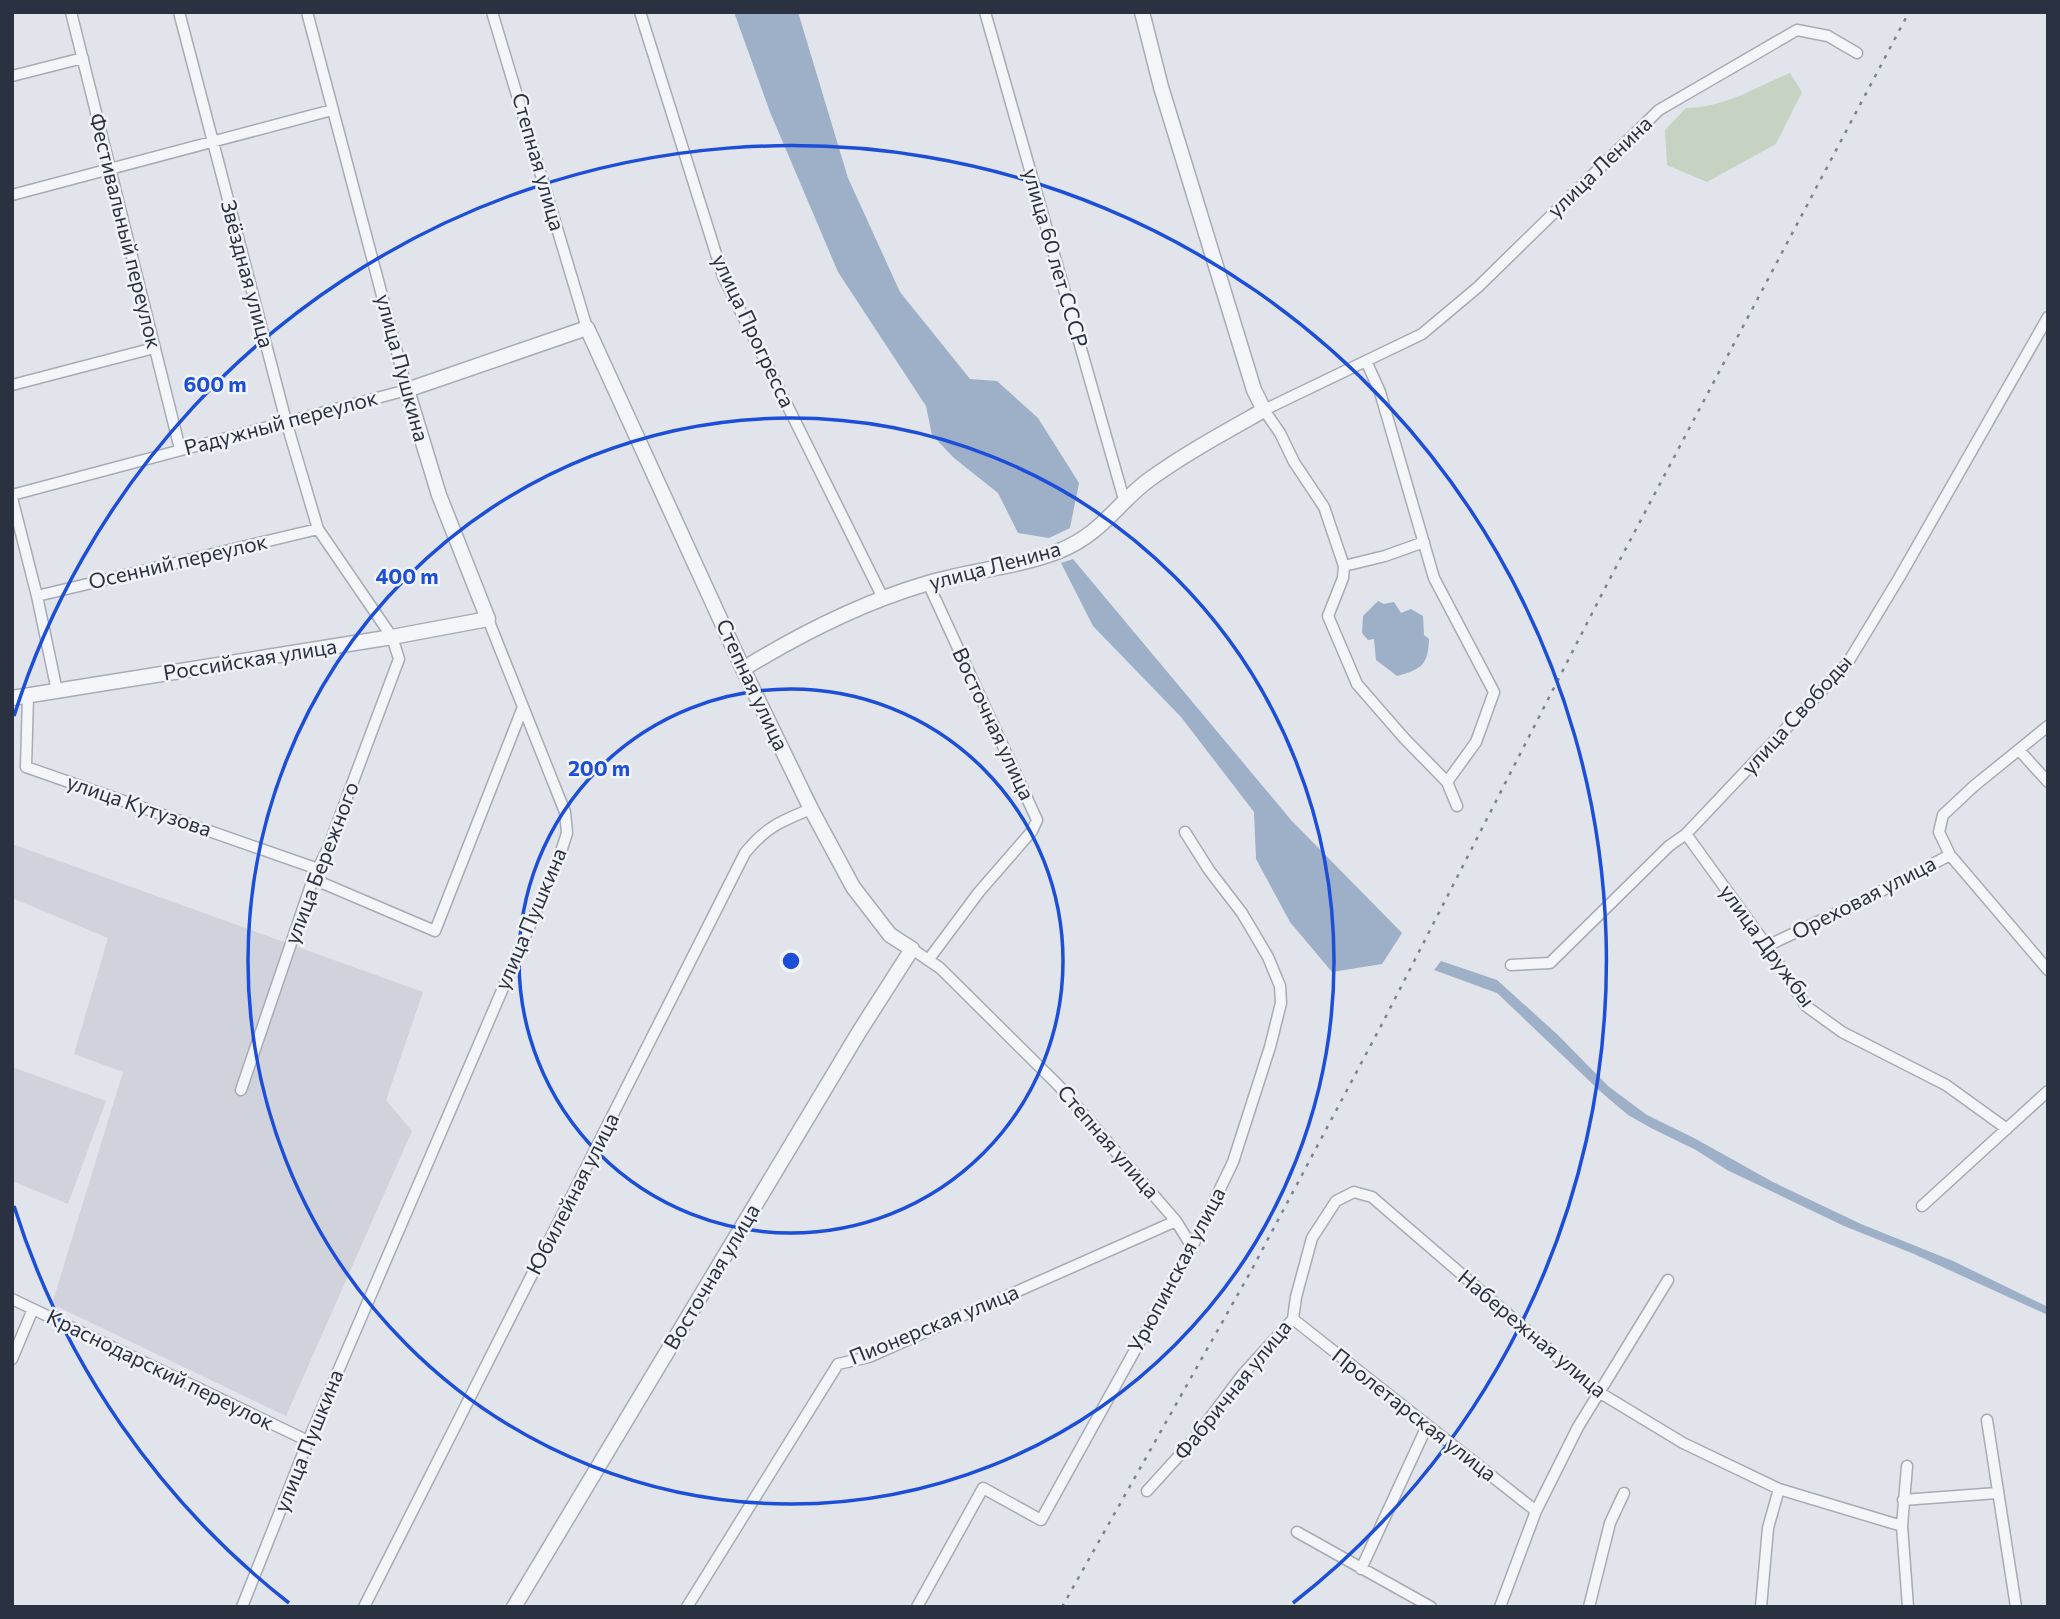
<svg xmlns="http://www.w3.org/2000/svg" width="2060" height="1619" viewBox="0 0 2060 1619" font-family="Commissioner,sans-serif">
	<rect width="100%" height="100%" fill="#e1e4ea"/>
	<path fill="#d0d3db" d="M12,844L423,992L386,1100L412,1131L286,1416L52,1304L123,1072L74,1054L108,938L12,898Z
		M12,1067L106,1101L68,1204L12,1181Z"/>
	<path fill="#c6d3c3" d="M1790,73L1802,92L1776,144L1707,182L1667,165L1665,130L1686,108C1724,108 1756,87 1790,73Z"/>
	<path fill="#9eafc8" d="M734,12H798L848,178L900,292L970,379L997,381L1038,418L1079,483L1070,528L1049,538L1018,533L998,493L954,458L932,435L926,406L838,272L770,112Z
		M1073,559L1291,820L1402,933L1382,964L1332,972L1290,922L1256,859L1254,812L1181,717L1093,626L1061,563Z
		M1378,601L1384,604L1394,602L1401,613L1411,609L1423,616L1424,635L1429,639C1428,665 1422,669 1397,676L1376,660L1374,639L1368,640L1362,633L1363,616Z
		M1441,961L1497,980L1558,1035L1608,1086L1647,1115L1694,1138L1773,1182L1861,1224L1953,1261L2048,1307V1315L1914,1254L1844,1226L1727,1170L1696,1150L1651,1128L1628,1115L1601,1092L1497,993L1434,970Z"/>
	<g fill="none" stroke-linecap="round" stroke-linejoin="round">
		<g stroke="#a6abb4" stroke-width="13">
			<path id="minor" d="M71,12L180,449
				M179,12L286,421L318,529L392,637L399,659L328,848L313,879L241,1090
				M492,12L587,328
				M640,12L723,276L883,598
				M985,12L1125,503
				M12,76L83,58
				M12,195L332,110
				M1366,361L1380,392L1434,578L1494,692L1476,742L1447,782
				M12,385L154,348
				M12,495L407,390L307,12
				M12,498L37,596L57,691
				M1344,566L1385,556L1424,542
				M928,583L1037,820L1032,831L979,892L929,959
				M37,596L318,529
				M28,696L26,767L318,869
				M2048,726L1974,786L1943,815L1939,832L1950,855L2048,970
				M2019,750L2048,782
				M1457,806L1447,782L1404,738L1357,684L1328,616L1343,578L1344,566L1324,507L1294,462L1280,433L1264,410L1422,334L1478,287L1659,110L1797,30L1828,36L1857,53
				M1686,834L1767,946L1806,1006L1842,1032L1946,1085L2007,1129
				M313,879L435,931L523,707
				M1767,946L1860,902L1950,855
				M912,949L940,968L1058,1085L1176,1221L1192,1247
				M1511,965L1550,963L1669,846L1686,834L1847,664L1899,578L2048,317
				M1922,1206L2048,1091
				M12,1299L308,1441
				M1293,1319L1536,1511
				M12,1359L33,1309
				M1987,1420L2016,1607
				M1907,1466L1902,1526L1908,1607
				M1147,1491L1195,1438L1243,1374L1293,1319L1296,1297L1312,1238L1336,1201L1354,1192L1372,1197L1597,1391L1683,1443L1779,1489L1902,1526
				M1903,1500L1997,1493
				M1297,1532L1431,1607
				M1361,1569L1427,1426
				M242,1607L308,1441L559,858L567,833L565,812L488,619
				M364,1607L745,853C766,827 781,821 811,809
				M687,1607L838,1364L869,1357L1176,1221
				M917,1607L983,1488L1041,1520L1192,1247L1233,1162L1270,1047L1281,1003L1280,986L1268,957L1242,913L1209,870L1185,832
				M1500,1607L1536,1511L1578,1427L1668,1280
				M1589,1607L1610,1523L1624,1493
				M1761,1607L1768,1528L1779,1489"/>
		</g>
		<g stroke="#a6abb4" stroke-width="17">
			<path id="tertiary" d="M743,669C800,634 861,603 925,584C969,570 1016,568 1059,551C1102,534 1117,503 1150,479C1186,453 1225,432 1264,410L1254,390L1161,87L1142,12
				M12,698L392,637L488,619L439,495L407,390L587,328L743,669L811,809L853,887L890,935L912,949L859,1032L514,1607"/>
		</g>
		<use href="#minor" stroke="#f4f5f8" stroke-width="10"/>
		<use href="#tertiary" stroke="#f4f5f8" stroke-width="14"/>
		<path stroke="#7b8293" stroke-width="2.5" stroke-dasharray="3.5 7" stroke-linecap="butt" d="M1062,1607L1251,1271L1382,1024L1605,588L1909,12"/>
	</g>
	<g fill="none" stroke="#1d4ed8" stroke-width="3.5">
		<circle cx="791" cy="961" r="272"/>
		<circle cx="791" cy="961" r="543"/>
		<path d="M289 1603A815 815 0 0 1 14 1206M14 716A815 815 0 1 1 1293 1603"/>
	</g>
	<g text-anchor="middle" stroke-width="5" stroke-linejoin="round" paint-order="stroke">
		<g font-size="21" fill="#2a3141" stroke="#f1f3f7">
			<text transform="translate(538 162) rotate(74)" y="7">Степная улица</text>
			<text transform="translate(1600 167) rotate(-44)" y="7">улица Ленина</text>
			<text transform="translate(125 231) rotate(76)" y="7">Фестивальный переулок</text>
			<text transform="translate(1055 258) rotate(74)" y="7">улица 60 лет СССР</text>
			<text transform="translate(247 274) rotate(75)" y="7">Звёздная улица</text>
			<text transform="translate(753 331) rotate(65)" y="7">улица Прогресса</text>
			<text transform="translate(402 368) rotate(75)" y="7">улица Пушкина</text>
			<text transform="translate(281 423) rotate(-15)" y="7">Радужный переулок</text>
			<text transform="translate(178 562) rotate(-13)" y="7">Осенний переулок</text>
			<text transform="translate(995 566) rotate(-15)" y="7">улица Ленина</text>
			<text transform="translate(250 660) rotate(-9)" y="7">Российская улица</text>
			<text transform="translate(752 685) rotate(65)" y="7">Степная улица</text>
			<text transform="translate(1797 715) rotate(-48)" y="7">улица Свободы</text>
			<text transform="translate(993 724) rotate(65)" y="7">Восточная улица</text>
			<text transform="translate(139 806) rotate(19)" y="7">улица Кутузова</text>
			<text transform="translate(322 863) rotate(-69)" y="7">улица Бережного</text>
			<text transform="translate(1864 898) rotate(-27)" y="7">Ореховая улица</text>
			<text transform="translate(531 919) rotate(-67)" y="7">улица Пушкина</text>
			<text transform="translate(1767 946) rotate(54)" y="7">улица Дружбы</text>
			<text transform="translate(1108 1142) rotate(49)" y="7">Степная улица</text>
			<text transform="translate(573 1194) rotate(-63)" y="7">Юбилейная улица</text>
			<text transform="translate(1177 1270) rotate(-62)" y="7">Урюпинская улица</text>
			<text transform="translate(712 1277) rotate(-59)" y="7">Восточная улица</text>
			<text transform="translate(934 1325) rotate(-22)" y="7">Пионерская улица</text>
			<text transform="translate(1532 1334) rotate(40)" y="7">Набережная улица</text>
			<text transform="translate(160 1370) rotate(26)" y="7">Краснодарский переулок</text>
			<text transform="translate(1233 1390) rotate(-51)" y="7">Фабричная улица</text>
			<text transform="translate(1414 1415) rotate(38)" y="7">Пролетарская улица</text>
			<text transform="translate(309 1441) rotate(-68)" y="7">улица Пушкина</text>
		</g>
	</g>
	<circle cx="791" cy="961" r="10" fill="#1d4ed8" stroke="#f1f3f7" stroke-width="3.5"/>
	<g font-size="21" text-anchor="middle" font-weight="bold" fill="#1d4ed8" stroke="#f1f3f7" stroke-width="5" stroke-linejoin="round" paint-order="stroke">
		<text x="215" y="392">600 m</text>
		<text x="407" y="584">400 m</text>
		<text x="599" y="776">200 m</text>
	</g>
	<rect width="2060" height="1619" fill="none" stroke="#2a3141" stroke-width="28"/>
</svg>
